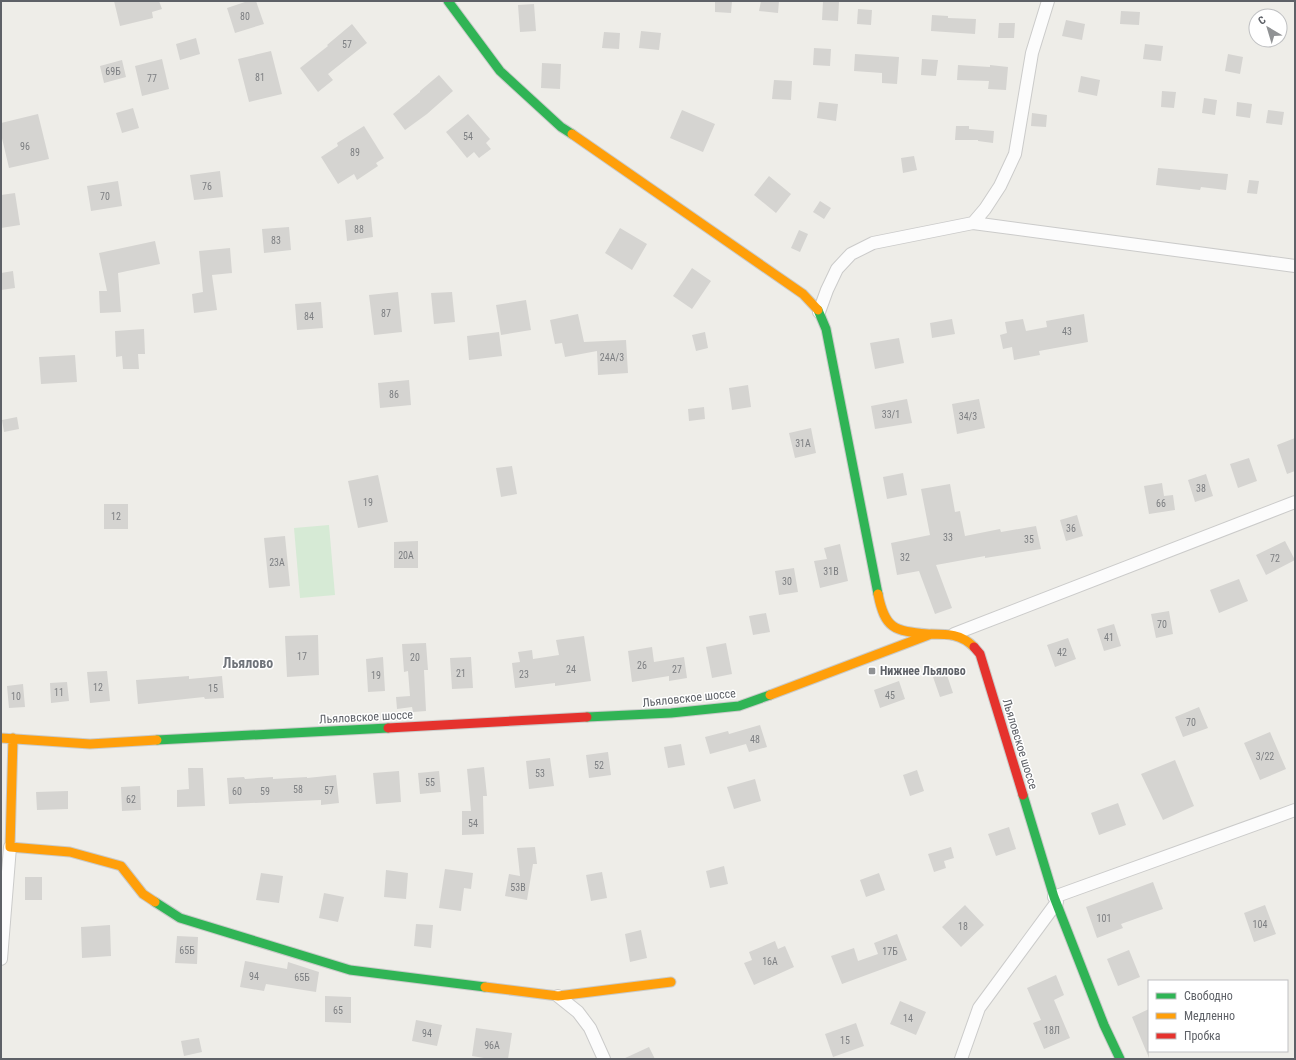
<svg xmlns="http://www.w3.org/2000/svg" width="1296" height="1060" viewBox="0 0 1296 1060" font-family="'Roboto Condensed',sans-serif">
	<rect width="100%" height="100%" fill="#eeede8"/>
	<path fill="#d6ead5" d="M329,525L335,595L300,598L294,528Z"/>
	<path fill="#d5d4d1" d="M114,1H159L162,9L152,12L153,18L120,26Z
		M248,1H256L264,24L235,33L227,8Z
		M715,1H732L731,13L715,12Z
		M761,1H779L778,13L759,11Z
		M823,1L839,2L838,21L822,20Z
		M534,4L536,31L520,32L518,5Z
		M858,9L872,10L871,25L857,24Z
		M1121,11L1140,12L1139,25L1120,24Z
		M932,15L948,16V18L976,19L975,34L931,31Z
		M1066,20L1085,24L1082,40L1062,36Z
		M999,23H1015L1014,38H998Z
		M352,24L367,43L328,74L333,80L318,92L300,68L328,46L327,45Z
		M641,31L661,33L659,50L639,48Z
		M604,32L620,33L619,49L602,48Z
		M196,38L200,54L180,60L176,44Z
		M1145,44L1163,46L1161,61L1143,59Z
		M814,48L831,49L830,66L813,65Z
		M271,51L282,94L249,102L238,59Z
		M855,54L899,57L897,84L882,83V73L854,71Z
		M1228,54L1243,57L1240,74L1225,71Z
		M162,59L169,89L142,96L135,66Z
		M922,59L938,60L936,76L921,75Z
		M122,60L126,77L104,83L100,66Z
		M542,63L561,64L560,89L541,88Z
		M958,65L990,67V65L1008,67L1006,90L988,89L989,81L957,80Z
		M439,75L453,91L427,114L405,130L393,114L420,92V91Z
		M1081,76L1100,80L1097,96L1078,92Z
		M774,80L792,81L791,100L772,99Z
		M1162,91L1176,92L1174,108L1161,107Z
		M1204,98L1217,100L1215,115L1202,113Z
		M819,102L838,104L836,121L817,118Z
		M1237,102L1252,104L1250,118L1236,116Z
		M133,108L139,128L122,133L116,113Z
		M682,110L715,124L703,152L670,138Z
		M1268,110L1284,112L1282,125L1266,123Z
		M1032,113L1047,115L1046,127L1031,126Z
		M38,114L49,159L9,168L1,134V123Z
		M468,114L490,139L486,143L491,149L479,158L474,152L467,158L446,132Z
		M364,126L384,158L376,163L378,166L357,180L354,174L338,184L321,157L338,146L337,143Z
		M956,126H969V129L994,131L993,143L978,141V140H955Z
		M914,156L917,170L903,173L901,158Z
		M1158,168L1228,174L1226,190L1201,187L1200,190L1156,185Z
		M220,171L223,197L194,200L190,175Z
		M769,176L791,194L776,213L754,195Z
		M1249,180L1259,181L1257,194L1247,193Z
		M118,181L122,206L91,211L87,186Z
		M15,193L20,225L1,228V195Z
		M820,201L831,208L824,219L813,212Z
		M371,217L373,237L347,241L345,220Z
		M289,227L291,250L264,253L262,229Z
		M620,228L647,244L632,270L605,253Z
		M799,230L808,234L800,252L791,248Z
		M155,241L160,264L118,273L121,312L100,313L99,291H107L99,253Z
		M230,248L232,273L212,275L217,310L194,313L192,294L203,292L199,251Z
		M692,268L711,281L692,309L673,296Z
		M13,271L15,288L1,290V273Z
		M398,292L402,332L374,335L369,295Z
		M452,292L455,322L434,324L431,293Z
		M526,300L531,330L501,335L496,305Z
		M321,302L323,328L297,330L295,304Z
		M578,314L584,342L626,340L628,373L598,375L597,351L565,357L562,343L555,344L550,320Z
		M1084,314L1088,342L1039,351L1040,355L1014,360L1012,347L1003,349L1000,335L1007,333L1005,322L1023,319L1026,331L1047,327L1046,321Z
		M952,319L955,334L932,338L930,323Z
		M144,329L145,354H138L139,369H123L122,356L116,357L115,331Z
		M499,332L502,356L469,360L467,336Z
		M705,332L708,348L696,351L692,335Z
		M899,338L904,363L875,369L870,343Z
		M75,355L77,382L41,384L39,357Z
		M409,380L411,405L380,408L378,383Z
		M748,385L751,407L732,410L729,388Z
		M907,399L912,423L875,429L871,406Z
		M979,399L985,428L957,434L952,404Z
		M704,407L705,419L689,421L688,409Z
		M17,417L19,429L4,432L2,420Z
		M811,428L816,453L795,458L789,433Z
		M1295,438V471L1287,474L1277,445Z
		M1249,458L1257,481L1238,488L1230,464Z
		M512,466L517,494L501,497L496,468Z
		M903,473L907,495L887,499L883,477Z
		M1206,474L1213,496L1195,502L1188,480Z
		M378,475L388,522L358,528L348,481Z
		M1162,483L1164,496L1173,495L1175,510L1149,514L1144,486Z
		M950,484L955,512L960,511L965,536L1000,529L1001,532L1036,526L1041,549L985,558V556L936,565L952,608L935,614L919,571L897,575L891,543L930,535L921,489Z
		M104,504H128V529H104Z
		M1077,515L1083,536L1066,541L1060,520Z
		M285,536L290,586L269,588L264,538Z
		M418,541V568H394V542Z
		M1285,541L1295,560L1266,575L1256,555Z
		M840,544L848,581L820,588L814,561L827,559L824,548Z
		M794,568L798,592L779,595L775,571Z
		M1239,579L1248,601L1219,613L1210,590Z
		M1169,611L1173,634L1156,638L1151,614Z
		M766,613L770,632L753,635L749,616Z
		M1114,624L1121,646L1104,651L1097,629Z
		M318,635L319,675L287,677L285,636Z
		M584,636L591,681L555,686V683L515,688L512,663L520,662L518,652L532,650L533,659L559,655L556,640Z
		M1068,638L1076,659L1055,667L1047,645Z
		M426,643L428,670H424L426,711L413,712L412,707L397,709L396,697L410,696L408,671L404,672L402,644Z
		M726,643L732,674L712,678L706,647Z
		M652,647L654,662L684,657L687,678L669,681V676L632,682L628,651Z
		M383,657L385,691L368,692L366,659Z
		M471,657L473,688L452,689L450,658Z
		M107,671L110,701L90,703L87,672Z
		M946,672L953,693L940,697L933,677Z
		M189,676V679L222,676L224,698L205,699L204,697L138,704L136,680Z
		M899,681L905,699L880,708L874,690Z
		M67,682L69,701L51,703L50,683Z
		M23,684L25,707L9,708L7,686Z
		M1199,707L1208,728L1183,737L1175,717Z
		M760,725L767,747L749,752L746,744L710,754L705,737L728,731L729,734Z
		M1270,732L1286,769L1260,780L1244,743Z
		M681,744L685,765L668,768L664,747Z
		M608,752L611,775L589,778L586,755Z
		M550,758L554,786L529,789L526,761Z
		M1175,760L1194,806L1163,820L1141,774Z
		M484,767L487,796H483L484,834L462,835V811H471L467,769Z
		M188,768H203L205,806L177,807V790L189,789Z
		M917,770L924,791L910,796L903,775Z
		M399,771L401,802L376,804L373,773Z
		M439,771L441,792L420,794L418,773Z
		M336,775L339,803L321,805V800L229,804L227,778L244,777L245,779L273,777V779L307,777V778Z
		M755,779L761,801L734,809L727,787Z
		M140,786L141,810L122,811L121,787Z
		M68,791V809L37,810L36,792Z
		M1118,803L1126,825L1099,835L1091,813Z
		M1009,827L1016,849L996,856L988,834Z
		M535,847L537,864H533L527,900L505,896L509,874L520,876L517,848Z
		M951,847L954,858L944,861L946,868L934,872L928,854Z
		M724,866L728,884L710,888L706,871Z
		M445,869L473,873L471,889L464,888L461,911L439,908Z
		M386,870L408,873L406,899L384,897Z
		M602,872L607,898L591,901L586,875Z
		M261,873L283,876L279,903L256,900Z
		M879,873L885,890L866,897L860,880Z
		M25,877H42V900H25Z
		M1153,882L1163,909L1121,924L1123,928L1097,938L1086,907Z
		M324,893L344,897L338,922L319,918Z
		M965,905L984,925L961,947L942,927Z
		M1265,905L1276,934L1254,942L1244,913Z
		M416,924L433,925L431,948L414,946Z
		M110,925L111,956L82,958L81,927Z
		M641,930L647,958L630,962L625,934Z
		M897,934L907,960L842,984L831,956L854,948L858,961L878,954L874,943Z
		M177,936L198,937L197,964L175,963Z
		M775,941L778,949L785,946L794,967L754,985L744,963L752,960L749,952Z
		M1129,950L1140,977L1118,986L1107,959Z
		M245,961L287,969L288,962L319,972L316,992L266,984L264,991L240,987Z
		M1056,975L1064,995L1054,1000L1070,1038L1044,1049L1033,1023L1041,1020L1027,988Z
		M325,996L351,997V1023L325,1022Z
		M900,1001L926,1012L916,1035L890,1024Z
		M1149,1009V1058L1132,1017Z
		M416,1020L442,1025L437,1046L412,1041Z
		M856,1023L864,1046L833,1057L825,1034Z
		M476,1028L512,1033L508,1059H490L472,1056Z
		M199,1038L202,1052L184,1056L181,1041Z
		M649,1047L655,1059H623Z"/>
	<g fill="none" stroke-linecap="round" stroke-linejoin="round">
		<g stroke="#cbcbca" stroke-width="14">
			<path id="street" d="M973,223L985,209L1000,186L1015,154L1032,53L1048,1
				M819,312L827,290L837,269L851,254L873,243L973,223L1295,266
				M954,634L1295,502
				M1054,897L1295,810
				M1,959L10,847
				M558,996L578,1012L590,1028L604,1059
				M961,1059L979,1008L1057,902"/>
		</g>
		<g stroke="#c9cac9" stroke-width="11">
			<path id="fast" d="M448,1L500,71L561,127L572,134
				M818,310L826,329L878,594
				M587,717L671,713L739,706L770,695
				M157,740L388,728
				M1023,795L1054,897L1104,1025L1120,1059
				M155,902L180,918L350,970L485,987"/>
		</g>
		<g stroke="#c9cac9" stroke-width="11">
			<path id="slow" d="M572,134L803,294L818,310
				M878,594C885,629 894,631 928,634
				M770,695L931,634C948,634 961,634 974,647
				M1,738L90,744L157,740
				M13,738L10,847L70,852L121,866L143,894L155,902
				M485,987L558,996L671,982"/>
		</g>
		<g stroke="#c9cac9" stroke-width="11">
			<path id="jam" d="M974,647L980,654L1023,795
				M388,728L587,717"/>
		</g>
		<use href="#street" stroke="#fcfcfc" stroke-width="12"/>
		<use href="#fast" stroke="#30b455" stroke-width="9"/>
		<use href="#slow" stroke="#ff9f0a" stroke-width="9"/>
		<use href="#jam" stroke="#e5322d" stroke-width="9"/>
	</g>
	<rect fill="#909294" stroke="#fff" stroke-width="1.5" x="868" y="667" width="8" height="8" rx="2"/>
	<g text-anchor="middle" stroke-width="3" stroke-linejoin="round" paint-order="stroke">
		<g font-size="10" fill="#7d7f82">
			<text x="245" y="20">80</text>
			<text x="347" y="48">57</text>
			<text x="113" y="75">69Б</text>
			<text x="260" y="81">81</text>
			<text x="152" y="82">77</text>
			<text x="468" y="140">54</text>
			<text x="25" y="150">96</text>
			<text x="355" y="156">89</text>
			<text x="207" y="190">76</text>
			<text x="105" y="200">70</text>
			<text x="359" y="233">88</text>
			<text x="276" y="244">83</text>
			<text x="386" y="317">87</text>
			<text x="309" y="320">84</text>
			<text x="1067" y="335">43</text>
			<text x="612" y="361">24А/3</text>
			<text x="394" y="398">86</text>
			<text x="891" y="418">33/1</text>
			<text x="968" y="420">34/3</text>
			<text x="803" y="447">31А</text>
			<text x="1201" y="492">38</text>
			<text x="368" y="506">19</text>
			<text x="1161" y="507">66</text>
			<text x="116" y="520">12</text>
			<text x="1071" y="532">36</text>
			<text x="948" y="541">33</text>
			<text x="1029" y="543">35</text>
			<text x="406" y="559">20А</text>
			<text x="905" y="561">32</text>
			<text x="1275" y="562">72</text>
			<text x="277" y="566">23А</text>
			<text x="831" y="575">31В</text>
			<text x="787" y="585">30</text>
			<text x="1162" y="628">70</text>
			<text x="1109" y="641">41</text>
			<text x="1062" y="656">42</text>
			<text x="302" y="660">17</text>
			<text x="415" y="661">20</text>
			<text x="642" y="669">26</text>
			<text x="571" y="673">24</text>
			<text x="677" y="673">27</text>
			<text x="461" y="677">21</text>
			<text x="524" y="678">23</text>
			<text x="376" y="679">19</text>
			<text x="98" y="691">12</text>
			<text x="213" y="692">15</text>
			<text x="59" y="696">11</text>
			<text x="890" y="699">45</text>
			<text x="16" y="700">10</text>
			<text x="1191" y="726">70</text>
			<text x="755" y="743">48</text>
			<text x="1265" y="760">3/22</text>
			<text x="599" y="769">52</text>
			<text x="540" y="777">53</text>
			<text x="430" y="786">55</text>
			<text x="298" y="793">58</text>
			<text x="329" y="794">57</text>
			<text x="237" y="795">60</text>
			<text x="265" y="795">59</text>
			<text x="131" y="803">62</text>
			<text x="473" y="827">54</text>
			<text x="518" y="891">53В</text>
			<text x="1104" y="922">101</text>
			<text x="1260" y="928">104</text>
			<text x="963" y="930">18</text>
			<text x="187" y="954">65Б</text>
			<text x="890" y="955">17Б</text>
			<text x="770" y="965">16А</text>
			<text x="254" y="980">94</text>
			<text x="302" y="981">65Б</text>
			<text x="338" y="1014">65</text>
			<text x="908" y="1022">14</text>
			<text x="1052" y="1034">18Л</text>
			<text x="427" y="1037">94</text>
			<text x="845" y="1044">15</text>
			<text x="492" y="1049">96А</text>
		</g>
		<g font-size="12" font-weight="bold" fill="#5e6167" stroke="#fff" text-anchor="start">
			<text x="880" y="675">Нижнее Льялово</text>
		</g>
		<g font-size="12" fill="#5e6167" stroke="#fff">
			<text transform="translate(689 698) rotate(-6)" y="4">Льяловское шоссе</text>
			<text transform="translate(366 717) rotate(-3)" y="4">Льяловское шоссе</text>
			<text transform="translate(1020 744) rotate(73)" y="4">Льяловское шоссе</text>
		</g>
		<g font-size="14" font-weight="bold" fill="#6f7379" stroke="#fff">
			<text x="248" y="668">Льялово</text>
		</g>
	</g>
	<rect width="1296" height="1060" fill="none" stroke="#5e6167" stroke-width="4"/>
	<rect x="1148" y="980" width="140" height="72" fill="#ffffff" stroke="#bfc0c2"/>
	<rect x="1156" y="993" width="20" height="6" fill="#30b455" stroke="#bfc0c2"/>
	<text x="1184" y="1000" font-size="12" fill="#5e6167">Свободно</text>
	<rect x="1156" y="1013" width="20" height="6" fill="#ff9f0a" stroke="#bfc0c2"/>
	<text x="1184" y="1020" font-size="12" fill="#5e6167">Медленно</text>
	<rect x="1156" y="1033" width="20" height="6" fill="#e5322d" stroke="#bfc0c2"/>
	<text x="1184" y="1040" font-size="12" fill="#5e6167">Пробка</text>
	<g transform="translate(1268 28) rotate(322)"><circle r="19" fill="#ffffff" stroke="#bfc0c2"/>
	<path d="M0-3L7 15L0 10L-7 15Z" fill="#909294"/>
	<text y="-6" font-size="11" font-weight="bold" text-anchor="middle" fill="#5e6167">С</text>
	</g>
</svg>
